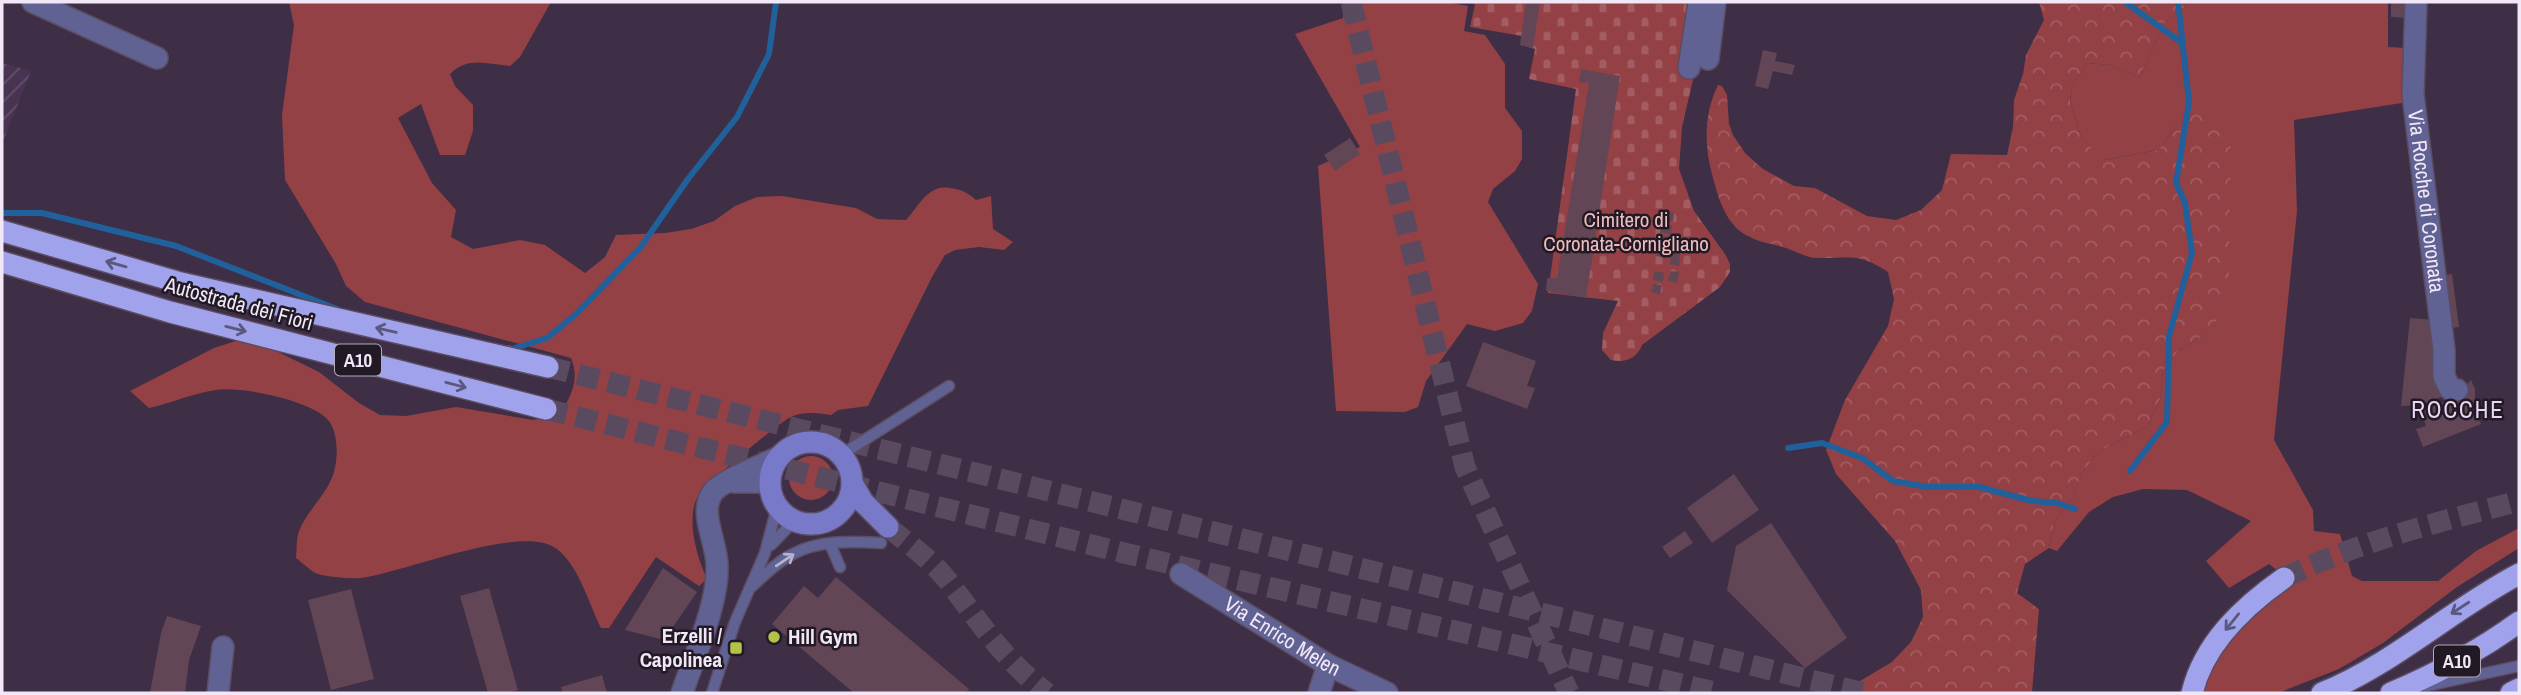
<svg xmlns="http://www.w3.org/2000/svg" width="2521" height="695" viewBox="0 0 2521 695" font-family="'Archivo Narrow',sans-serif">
	<defs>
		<pattern id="industrial-furrows" width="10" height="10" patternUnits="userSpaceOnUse" patternTransform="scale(1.75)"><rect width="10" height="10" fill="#483452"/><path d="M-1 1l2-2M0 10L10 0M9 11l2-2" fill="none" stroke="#63516c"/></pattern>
		<pattern id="forest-crowns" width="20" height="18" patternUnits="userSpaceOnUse" patternTransform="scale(1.75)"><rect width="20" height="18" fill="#944146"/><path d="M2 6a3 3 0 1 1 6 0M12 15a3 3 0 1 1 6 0" fill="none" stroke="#a35c61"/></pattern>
		<pattern id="cemetery-stones" width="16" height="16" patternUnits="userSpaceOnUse" patternTransform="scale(1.75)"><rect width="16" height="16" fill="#944146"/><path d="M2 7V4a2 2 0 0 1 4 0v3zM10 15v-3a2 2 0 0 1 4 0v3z" fill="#a35c61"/></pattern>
	</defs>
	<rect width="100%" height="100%" fill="#3e2e46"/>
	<path fill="url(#industrial-furrows)" d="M2,63L31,71L2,144Z"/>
	<path fill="#944146" d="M289,2H551L520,57L510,66C488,64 467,56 450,74L455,86L473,105V131L465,155H440L421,104L398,118L432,183L456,210L451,237L473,249L520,240L545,245L585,273L605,257L616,235L665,233L691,229L714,221L735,206L757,197L782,196L831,204L856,208L877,219L906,220C919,206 928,184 950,188C962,190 967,192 976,200L991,196L993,229L1013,242L1004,250L979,247L955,250L945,255L932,277L868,406L838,410L831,415C817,413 802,411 789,418C776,425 700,488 696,500C687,523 697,557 707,579L699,586L656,557L609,628H601C588,602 580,568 557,549C524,522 403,573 360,578C349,579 329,577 318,574C310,571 303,563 296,558C297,550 296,539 299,531C308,509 327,495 334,472C338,457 338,438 331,424C319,401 241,386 216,390C193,393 172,403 149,408L130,391L214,348L239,340L272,349L319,372L359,403L380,415L406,416L456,407L533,420L561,414C571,395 580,380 571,358L365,302L346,286L336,264L285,180L282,115L294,25Z
		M1343,2H1445L1468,6L1464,31L1485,35L1505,64V108L1522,131V159L1515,171L1493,189L1488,202L1538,284L1532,311L1523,323L1495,331L1467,324L1426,381L1418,407L1405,412L1336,411L1318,166L1360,147L1295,34L1343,18Z
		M2192,2H2388V47L2406,48L2408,102L2294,120L2297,211L2274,440L2313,510L2314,531L2340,534L2352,576L2362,581H2438L2476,551L2519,528V548L2457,587L2383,643L2339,669L2278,693H2203C2211,665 2228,639 2250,618C2264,605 2280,596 2294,583L2269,564L2229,588L2206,561L2251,521L2187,490L2143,489L2113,497L2089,512L2057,551L2049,548L2054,522L2072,499L2082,473L2099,451L2147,427L2160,400L2163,371L2179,350L2204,335L2177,126L2158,150L2104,160L2082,139L2070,102L2072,85L2087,63L2111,65L2139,78L2165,22Z
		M789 478a22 22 0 1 1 44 0a22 22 0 1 1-44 0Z"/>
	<path fill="url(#forest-crowns)" d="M2039,2H2192L2165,22L2139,78L2111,65L2087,63L2072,85L2070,102L2082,139L2105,160L2158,150L2177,126L2202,109L2231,132L2229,277L2225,310L2204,335L2179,350L2163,371L2160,400L2147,427L2099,451L2082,473L2072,499L2054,522L2049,548L2025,564L2017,593L2039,609L2032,692L1840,693L1892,662L1911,642L1923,617L1921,590L1895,541L1836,474L1826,450L1845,400L1888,326L1894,299L1888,272C1857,252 1851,259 1817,258C1806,258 1796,251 1786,248C1774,244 1761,243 1750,237C1726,227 1718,197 1712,174C1704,145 1704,113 1718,85L1722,86L1727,95L1729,124L1733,135L1745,153L1763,169L1794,186L1815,188L1867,216L1896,220L1921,210L1942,190L1951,154L2007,155L2013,127L2014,100L2023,74L2026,55L2044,20Z"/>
	<path fill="url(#cemetery-stones)" d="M1467,2H1692L1695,71L1682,127L1679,169L1694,211L1725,254L1730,264V272L1720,287L1642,345C1636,359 1626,363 1611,360L1602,350L1603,333L1618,301L1548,293L1576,89L1529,79L1535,49L1521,45L1522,36L1470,27L1475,4Z"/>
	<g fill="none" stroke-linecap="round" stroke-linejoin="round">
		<path stroke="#20609b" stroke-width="6" d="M2125,2L2182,43
			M2,213H42L176,246L337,309
			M508,348L512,349L547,338L575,315L640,248L688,179L737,117L769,54L776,2
			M1788,448L1822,443L1862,458L1893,481L1928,487H1979L2032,501L2057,503L2075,509
			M2130,471L2167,422L2169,336L2192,253L2185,203L2176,183L2189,102L2178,2"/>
	</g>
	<path fill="#634655" d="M1526,2H1540L1533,48L1520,45Z
		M2391,2H2411L2409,18L2391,17Z
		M1763,50L1777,53L1775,61L1795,65L1792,75L1773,71L1768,89L1755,86Z
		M1581,69L1620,76L1586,298L1546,291L1547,278H1557L1589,83L1579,82Z
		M1350,138L1360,154L1335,171L1324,155Z
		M1664,211L1674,213L1673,222L1662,221Z
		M1662,224L1672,226L1671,234L1660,233Z
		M1660,235L1670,237L1669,246L1658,244Z
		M1672,245L1681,246L1679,266L1670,264Z
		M1658,247L1668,249L1666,258L1657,256Z
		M1654,271L1664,273L1663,282L1653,280Z
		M1670,271L1679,272L1677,283L1668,281Z
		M2452,274L2459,327L2443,329L2437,276Z
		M1653,284L1662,285L1660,294L1651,292Z
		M2410,318L2436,320L2446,395L2421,405L2401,406Z
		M1483,342L1536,361L1527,386L1535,388L1527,409L1466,386Z
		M2471,380L2475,389V406L2481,424L2423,447L2416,429L2426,426L2421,411L2454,398Z
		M1734,474L1759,510L1712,543L1687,508Z
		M1771,523L1847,638L1805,668L1727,590L1736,546Z
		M1685,531L1693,543L1670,558L1662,547Z
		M663,568L697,592L664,640L625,630Z
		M836,577L969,689L965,693H854L772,624L804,586L818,598Z
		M489,588L518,690L506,693H488L460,596Z
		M351,589L374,679L331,690L308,600Z
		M167,616L201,626L189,660L185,693H150L161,633Z
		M602,675L607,693H563L561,687Z"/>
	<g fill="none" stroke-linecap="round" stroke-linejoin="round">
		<path stroke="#594a60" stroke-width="21" stroke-dasharray="21 10" stroke-linecap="butt" d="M888,527C909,544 931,560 948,581C981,624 1003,659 1047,693"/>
		<path stroke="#594a60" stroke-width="21" stroke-dasharray="21 10" stroke-linecap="butt" d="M1351,2L1465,467L1569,693"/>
		<path stroke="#594a60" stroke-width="21" stroke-dasharray="21 10" stroke-linecap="butt" d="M548,367L1864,693
			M546,409L1124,553L1719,693
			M2284,578C2359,541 2439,522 2519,501"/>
		<g stroke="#5b4c62" stroke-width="13">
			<path id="lane" d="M841,455L949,386
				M830,544L840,567
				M771,545L794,521
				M749,589C763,577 776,562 793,554C818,540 853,541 881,543
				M2426,686L2519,666
				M712,693L735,622L765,553L777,507"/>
		</g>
		<g stroke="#5b4c62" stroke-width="24">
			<g id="street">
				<path d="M33,2L157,58"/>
				<path id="s1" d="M2416,2L2413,94L2444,350V376L2450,389L2457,390"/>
				<path d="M1708,59L1715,2"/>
				<path d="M1689,68L1699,2"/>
				<path d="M734,482H769"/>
				<path id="s2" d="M1181,574L1328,665L1387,693"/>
				<path d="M218,693L223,647"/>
				<path d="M682,693C694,657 719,602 717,565C717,542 698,512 713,492C721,481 765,464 779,457"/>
				<path d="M1319,693L1328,665"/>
			</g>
		</g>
		<g stroke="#5b4c62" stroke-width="24">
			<path id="secondary" d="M770 483a41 41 0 1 1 82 0a41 41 0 1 1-82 0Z
				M852,483L863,502L888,527"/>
		</g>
		<g stroke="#5b4c62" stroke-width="24">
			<path id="highway" d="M2,231L181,283L548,367
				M2,262L170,312L546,409
				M2192,693C2204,643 2244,606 2284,578
				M2322,693C2392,665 2452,609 2519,574
				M2391,693C2436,674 2479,651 2519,622
				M2511,693L2519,689"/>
		</g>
		<use href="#lane" stroke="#606293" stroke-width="10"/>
		<use href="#street" stroke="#606293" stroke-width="21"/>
		<use href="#secondary" stroke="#7879c8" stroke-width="21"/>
		<use href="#highway" stroke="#a0a3eb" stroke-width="21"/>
	</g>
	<defs><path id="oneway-shaft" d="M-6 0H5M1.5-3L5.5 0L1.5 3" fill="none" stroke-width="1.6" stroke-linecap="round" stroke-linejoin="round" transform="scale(1.75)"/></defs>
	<g stroke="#5a587e">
		<use href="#oneway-shaft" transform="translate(116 264) rotate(-164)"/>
		<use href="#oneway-shaft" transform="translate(236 329) rotate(14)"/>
		<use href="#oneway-shaft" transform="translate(386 330) rotate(-167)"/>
		<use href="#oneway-shaft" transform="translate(456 385) rotate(15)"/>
		<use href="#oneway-shaft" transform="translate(2460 608) rotate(147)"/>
		<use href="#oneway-shaft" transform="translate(2232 622) rotate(129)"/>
	</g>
	<use stroke="#b7b2ce" href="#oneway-shaft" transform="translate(785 560) rotate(-34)"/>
	<g fill="#b4c24a" stroke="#211a25" stroke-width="2.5">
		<circle cx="774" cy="637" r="7"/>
		<rect x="729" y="641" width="14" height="14" rx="3.5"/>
	</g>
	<g text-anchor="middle" stroke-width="5" stroke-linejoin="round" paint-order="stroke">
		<g fill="#211a25" stroke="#b3aab7" stroke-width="2">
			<rect x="335" y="344.5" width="46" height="31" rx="5"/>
			<rect x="2434" y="645.5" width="46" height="31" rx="5"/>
		</g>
		<g font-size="19" font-weight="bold" fill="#f1e7f6">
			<text x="358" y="367">A10</text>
			<text x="2457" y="668">A10</text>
		</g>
		<g font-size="21" fill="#f1e7f6" stroke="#211a25">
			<text dy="7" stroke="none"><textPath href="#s1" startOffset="200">Via Rocche di Coronata</textPath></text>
			<text transform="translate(239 304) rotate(15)" y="7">Autostrada dei Fiori</text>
			<text dy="7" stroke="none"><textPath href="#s2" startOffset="119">Via Enrico Melen</textPath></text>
		</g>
		<g font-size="21" fill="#efbdbd" stroke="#211a25">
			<text x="1626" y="227">Cimitero di<tspan x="1626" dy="24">Coronata-Cornigliano</tspan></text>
		</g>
		<g font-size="21" font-weight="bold" fill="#f1e7f6" stroke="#211a25" text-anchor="end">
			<text x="722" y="643">Erzelli /<tspan x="722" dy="24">Capolinea</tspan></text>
			<text x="788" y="644" text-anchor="start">Hill Gym</text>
		</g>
		<g font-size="23" letter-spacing="2" fill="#ead6f4" stroke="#211a25">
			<text x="2458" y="418">ROCCHE</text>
		</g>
	</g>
	<rect width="2521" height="695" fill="none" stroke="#f1e7f6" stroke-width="7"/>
</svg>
